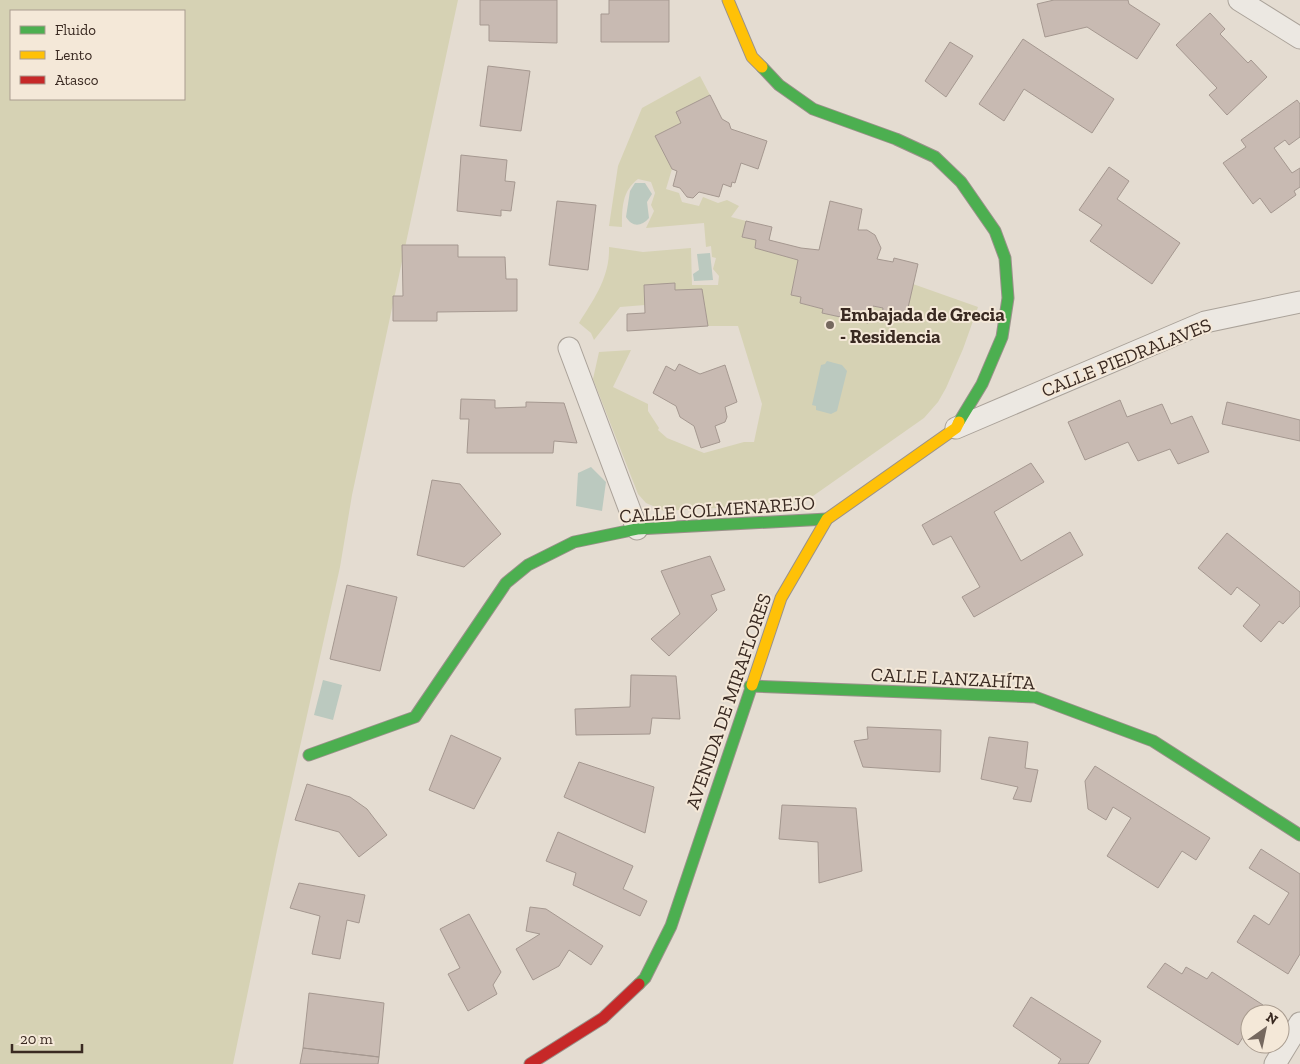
<svg xmlns="http://www.w3.org/2000/svg" width="1300" height="1064" viewBox="0 0 1300 1064" font-family="'Zilla Slab',serif">
	<rect width="100%" height="100%" fill="#e4dcd1"/>
	<path fill="#d6d2b4" fill-rule="evenodd" d="M0,0H458L352,495L340,567L277,850L233,1064H0ZM11,11H184V99H11Z
		M700,76L710,95L676,112L681,123L655,136L672,169L666,189L679,193L682,202L699,206L703,197L718,203L727,200L739,206L731,217L746,221L742,237L756,240L755,248L798,260L791,294L801,297L800,303L823,309V313L867,323L873,306L883,308L882,316L905,321L913,284L978,307L963,349L946,388L938,402L924,418L813,496L793,503L791,496L768,505L664,511L646,503L638,494L593,379L599,352L631,350L613,387L648,404V411L659,428L658,430L667,438L704,453L744,442H754L762,404L738,326H708L702,290H675L674,283L644,286L645,305L620,307L594,340L591,333L579,323C594,299 610,277 609,247L643,252L691,248L692,285H718L719,276L713,269L716,258L712,257L711,246L706,247L704,223L646,228L654,211L651,205L655,193L651,182L638,179C622,191 622,208 622,227L609,226L618,166L642,108Z"/>
	<path fill="#bbc9bf" d="M635,183H645L652,194L647,202L649,218C641,227 632,227 626,217L630,191Z
		M710,253L713,280L694,281L693,274L699,270L697,254Z
		M827,361L842,365L847,371L837,411L831,414L816,410V406L812,405L821,365L825,364Z
		M591,467L606,482L602,511L576,506L578,473Z
		M323,680L342,685L333,720L314,715Z"/>
	<path fill="#c8bab2" stroke="#a59890" d="M480,0H557V43L489,41V25H480Z
		M609,0H669V42H601V14H609Z
		M1054,0H1128L1129,4L1160,24L1137,59L1087,27L1045,37L1037,4Z
		M1210,13L1225,29L1220,34L1248,63L1251,60L1267,77L1227,115L1209,95L1217,88L1176,45Z
		M1023,39L1114,99L1092,133L1024,89L1004,121L979,104Z
		M950,42L973,56L946,97L925,81Z
		M488,66L530,71L521,131L480,126Z
		M710,95L722,119L729,123L731,129L767,141L758,169L741,163L735,183L732,182L731,187L723,184L719,197L699,192L693,198L687,197L680,188L673,186L677,171L672,169L655,136L681,123L676,112Z
		M1297,100L1300,104V137L1289,145L1285,140L1274,148L1292,173L1300,168V187L1294,191L1296,195L1271,213L1260,198L1253,204L1223,163L1246,147L1241,140Z
		M461,155L507,160L505,181L515,182L511,211L501,210V216L457,211Z
		M1109,167L1129,181L1117,199L1180,243L1152,284L1090,241L1102,225L1079,210Z
		M557,201L596,205L588,270L549,265Z
		M830,201L862,209L858,230H867L875,235L881,248L877,259L893,262L894,258L918,264L905,321L882,316L883,308L873,306L868,323L822,313L823,309L800,303L801,297L791,295L798,260L755,248L756,240L742,237L746,221L772,227L769,240L801,248L819,250Z
		M402,245H458V257H505L506,279H517V311L437,312V321H393V296H403Z
		M675,283V290L702,289L708,326L627,331V314L645,313L644,285Z
		M679,364L700,374L725,365L737,402L725,407L727,417L725,422L715,426L720,442L701,448L694,426L680,417L676,406L653,393L666,366L675,371Z
		M461,399L495,400V408L526,407V402L564,403L577,443L554,441L553,453H467L469,419H460Z
		M1120,400L1127,417L1162,404L1171,424L1192,416L1209,452L1178,464L1170,449L1138,461L1128,442L1085,460L1068,422Z
		M1227,402L1300,420V441L1222,424Z
		M1031,463L1044,482L994,512L1021,561L1070,532L1083,555L974,617L962,597L980,587L951,536L933,545L922,525Z
		M432,480L460,484L501,534L464,567L417,555Z
		M1227,533L1300,592V606L1283,624L1279,621L1261,642L1243,626L1260,605L1237,587L1231,595L1198,568Z
		M710,556L725,590L711,595L717,610L669,656L651,639L680,614L661,571Z
		M347,585L397,597L380,671L330,659Z
		M631,675L676,676L680,719L652,718L650,734L576,735L575,709L630,707Z
		M867,727L941,730L940,772L863,767L854,741L868,739Z
		M451,735L501,758L474,809L429,790Z
		M989,737L1028,742L1025,768L1038,770L1031,802L1013,799L1018,787L981,779Z
		M579,762L654,787L645,833L564,797Z
		M1095,766L1210,838L1196,860L1182,851L1158,888L1107,856L1131,818L1113,807L1106,820L1088,809L1085,781Z
		M307,784L350,797L367,809L387,835L359,857L339,832L295,820Z
		M782,805L856,808L862,871L819,883L818,842L779,839Z
		M558,832L633,866L623,889L647,901L640,916L573,885L576,873L546,861Z
		M1261,849L1300,874V954L1288,974L1237,942L1254,915L1269,925L1289,893L1249,868Z
		M299,883L365,895L359,923L347,920L340,959L312,954L320,916L290,908Z
		M530,907L546,909L603,946L591,965L569,950L559,966L533,980L516,949L540,934L526,931Z
		M469,914L501,972L493,985L497,994L468,1011L448,974L460,968L440,929Z
		M1165,963L1182,974L1186,967L1207,979L1212,972L1263,1005L1257,1014H1250V1026L1238,1045L1147,987Z
		M309,993L384,1003L379,1057L303,1048Z
		M1031,997L1101,1041L1088,1064H1058L1061,1059L1013,1026Z
		M303,1048L379,1057L378,1064H300Z"/>
	<g fill="none" stroke-linecap="round" stroke-linejoin="round">
		<g stroke="#aaa299" stroke-width="23">
			<path id="street" d="M1239,0L1300,38
				M569,348L637,529
				M956,428L1205,322L1300,302
				M1275,1064L1300,1023"/>
		</g>
		<g stroke="#9a918a" stroke-width="13">
			<path id="fast" d="M762,67L779,85L813,109L896,139L935,157L961,182L995,231L1005,258L1008,298L1002,337L982,384L959,422
				M750,686L1035,697L1153,741L1300,835
				M309,755L415,717L506,583L528,565L574,542L637,529L827,519
				M639,984L645,978L671,926L752,685"/>
		</g>
		<g stroke="#9a918a" stroke-width="13">
			<path id="slow" d="M728,0L752,57L762,67
				M752,685L781,598L827,519L956,428L959,422"/>
		</g>
		<g stroke="#9a918a" stroke-width="13">
			<path id="jam" d="M530,1064L603,1018L639,984"/>
		</g>
		<use href="#street" stroke="#ece8e2" stroke-width="21"/>
		<use href="#fast" stroke="#4caf50" stroke-width="11"/>
		<use href="#slow" stroke="#ffc107" stroke-width="11"/>
		<use href="#jam" stroke="#c62828" stroke-width="11"/>
	</g>
	<circle fill="#75685f" stroke="#f4e8d8" stroke-width="2" cx="830" cy="325" r="5"/>
	<g text-anchor="middle" stroke-width="4" stroke-linejoin="round" paint-order="stroke">
		<g font-size="19" font-weight="bold" fill="#392921" stroke="#f4e8d8" text-anchor="start">
			<text x="840" y="321">Embajada de Grecia<tspan x="840" dy="22">- Residencia</tspan></text>
		</g>
		<g font-size="19" fill="#392921" stroke="#f4e8d8">
			<text transform="translate(1126 357) rotate(-22)" y="7">CALLE PIEDRALAVES</text>
			<text transform="translate(717 509) rotate(-4)" y="7">CALLE COLMENAREJO</text>
			<text transform="translate(953 678) rotate(3)" y="7">CALLE LANZAHÍTA</text>
			<text transform="translate(728 701) rotate(-71)" y="7">AVENIDA DE MIRAFLORES</text>
		</g>
	</g>
	<rect x="10" y="10" width="175" height="90" fill="#f4e8d8" stroke="#a99c8f"/>
	<rect x="20" y="26" width="25" height="8" fill="#4caf50" stroke="#a99c8f"/>
	<text x="55" y="35" font-size="15" fill="#392921">Fluido</text>
	<rect x="20" y="51" width="25" height="8" fill="#ffc107" stroke="#a99c8f"/>
	<text x="55" y="60" font-size="15" fill="#392921">Lento</text>
	<rect x="20" y="76" width="25" height="8" fill="#c62828" stroke="#a99c8f"/>
	<text x="55" y="85" font-size="15" fill="#392921">Atasco</text>
	<g transform="translate(1265 1029) rotate(33)"><circle r="24" fill="#f4e8d8" stroke="#a99c8f"/>
	<path d="M0-4L9 19L0 12L-9 19Z" fill="#75685f"/>
	<text y="-8" font-size="14" font-weight="bold" text-anchor="middle" fill="#392921">N</text>
	</g>
	<path d="M12 1044v8h70v-8" fill="none" stroke="#392921" stroke-width="2.5"/>
	<text x="20" y="1044" font-size="15" fill="#392921" stroke="#f4e8d8" stroke-width="4" paint-order="stroke">20 m</text>
</svg>
